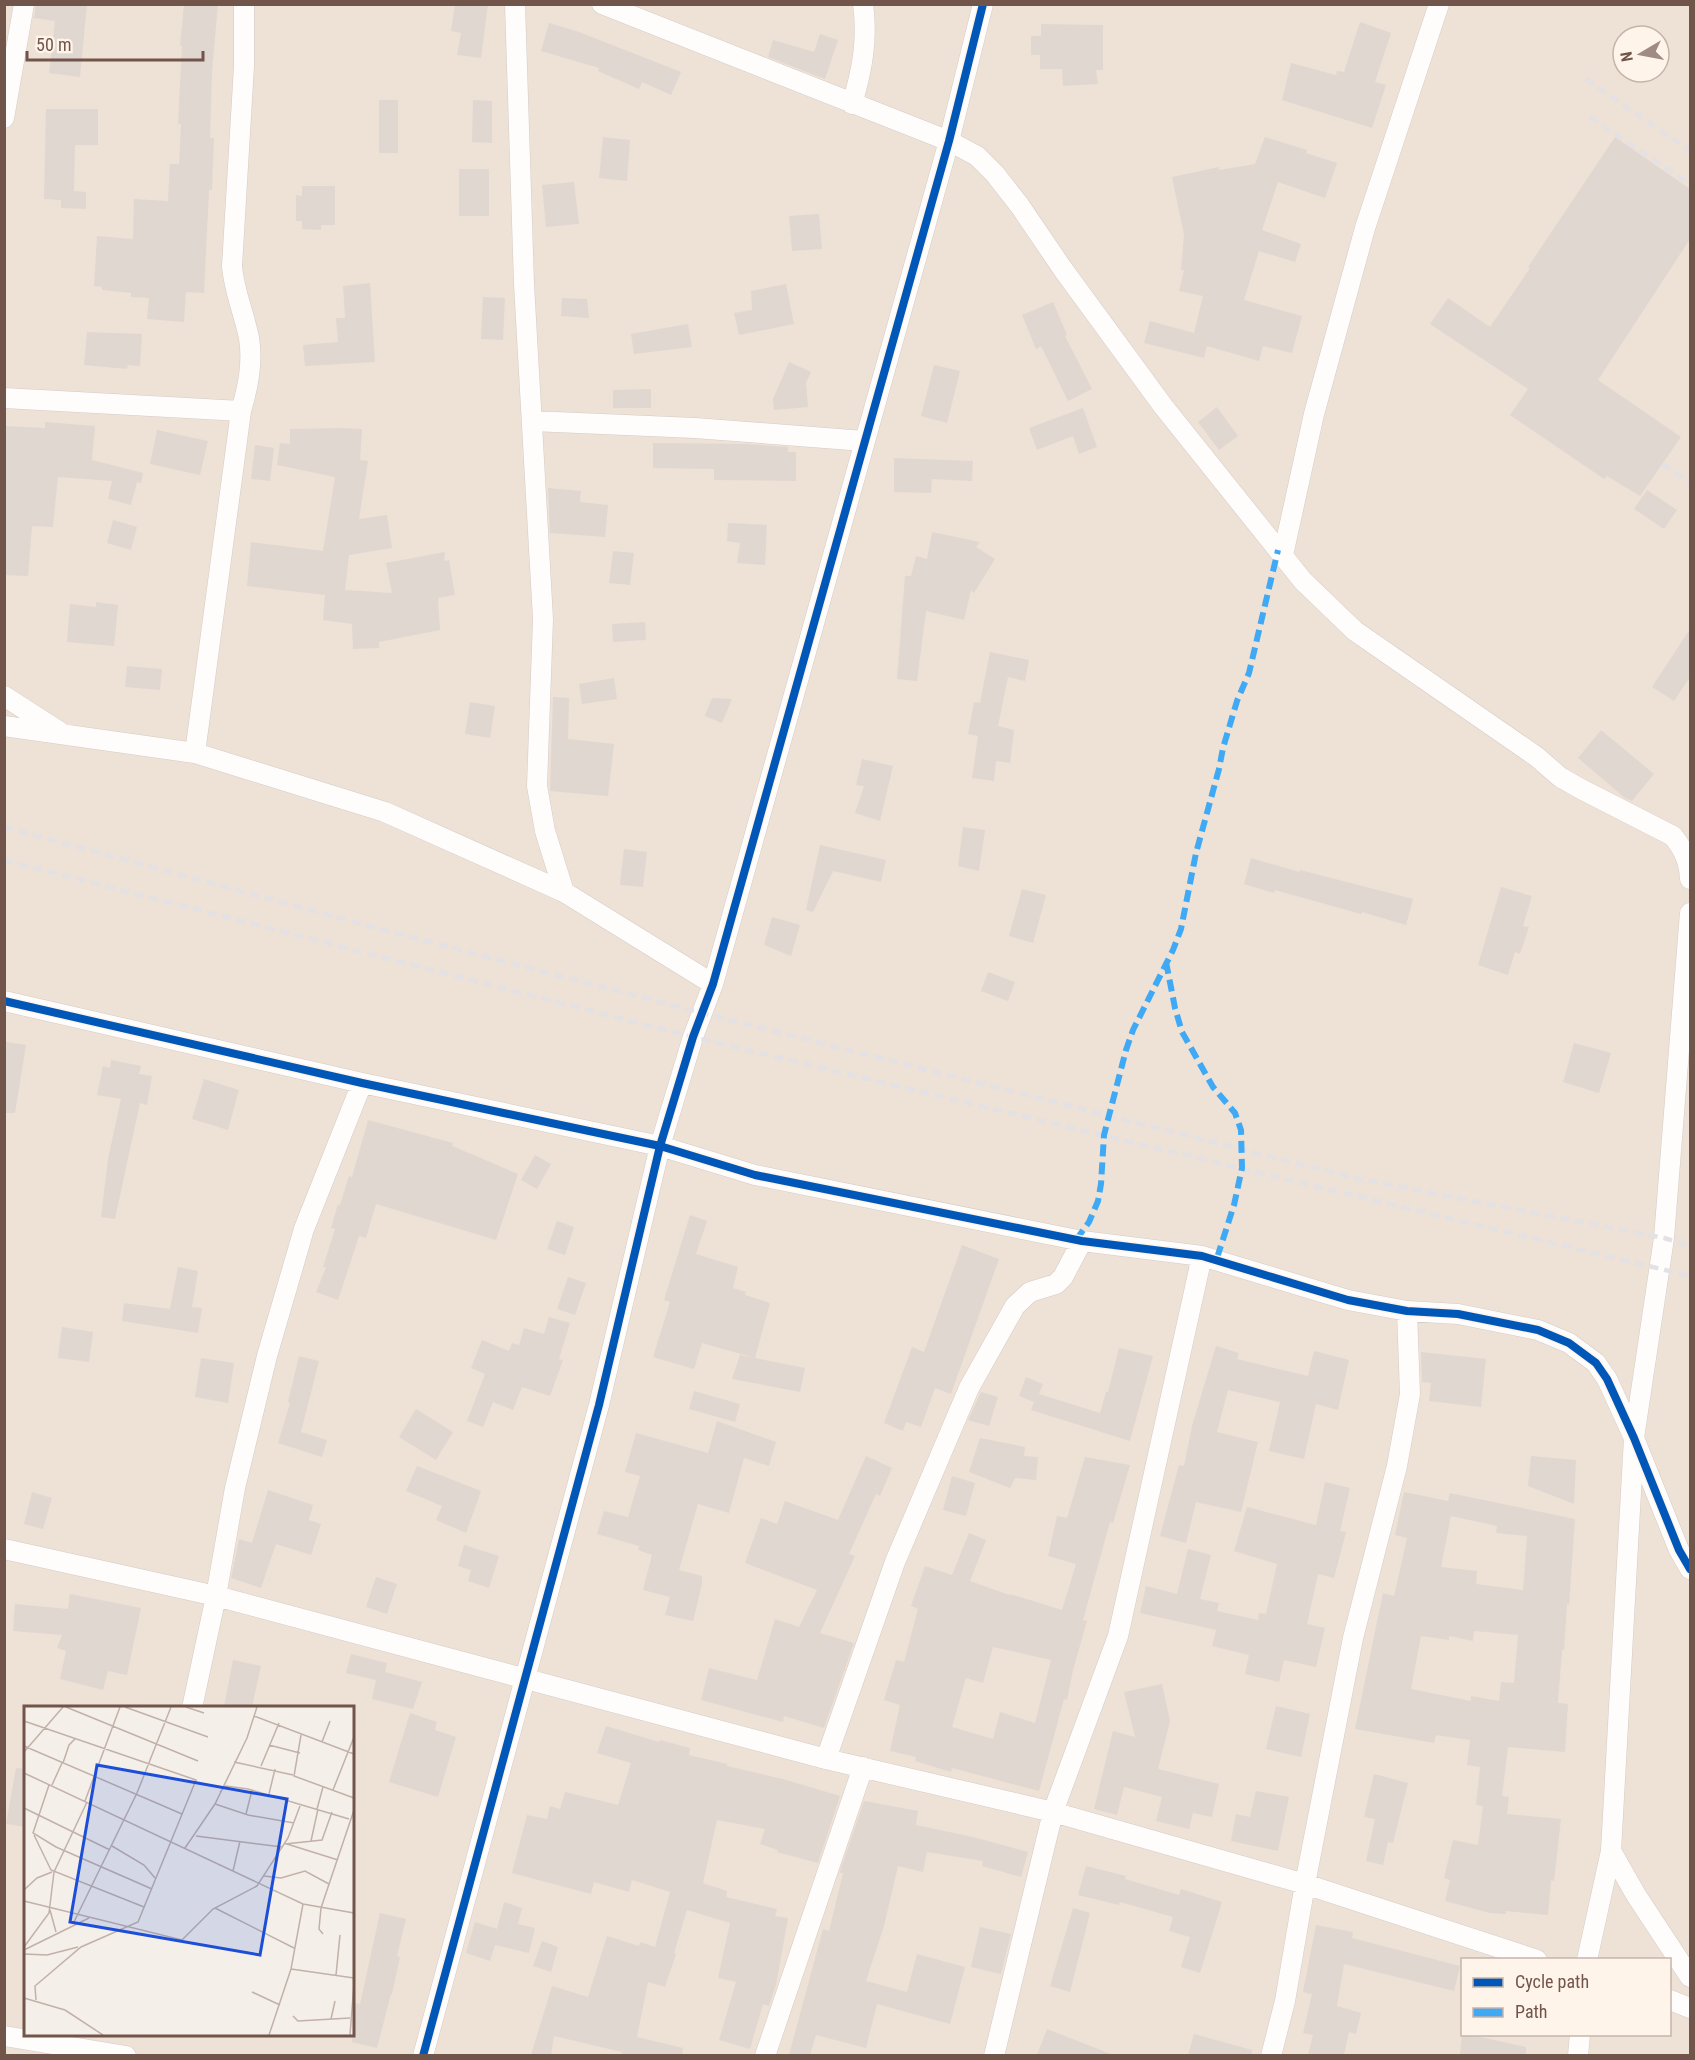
<svg xmlns="http://www.w3.org/2000/svg" width="1695" height="2060" viewBox="0 0 1695 2060" font-family="'Roboto Condensed',sans-serif">
	<rect width="100%" height="100%" fill="#f5efe9"/>
	<path fill="#eee1d6" fill-rule="evenodd" d="M5,5H1690V2055L5,2056ZM1623,36H1659V72H1623ZM26,1708H352V2034H26ZM1462,1960H1670V2034H1462Z"/>
	<path fill="#e1d7d1" fill-rule="evenodd" d="M36,4H87L80,77L49,73L55,21L34,18Z
		M184,4H218L212,72L210,138H214L212,190H209L204,293L186,292L184,322L147,319L149,298L131,297V293L102,290V287L94,286L97,236L133,239L134,199L168,201L170,164H179L181,124H178L182,46H180Z
		M455,4H488L481,58L457,55L461,33L451,31Z
		M1360,22L1391,33L1375,82L1386,85L1372,128L1282,100L1291,63L1336,75L1337,71L1344,72Z
		M549,23L579,32L681,72L671,95L642,82L639,89L598,71L599,68L541,51Z
		M1041,24L1103,25V70H1096L1098,84L1063,86L1062,69H1040V55H1031V36H1041Z
		M820,34L838,40L825,79L768,57L773,40L814,52Z
		M379,100H398V153H379Z
		M473,100L492,101V143L472,142Z
		M46,109H98V145H75L74,191L86,192V209L61,208V200L44,199Z
		M603,137L630,140L627,181L599,178Z
		M1265,137L1307,150L1306,153L1337,163L1325,198L1278,182L1262,230L1301,244L1295,262L1259,251L1244,300L1302,316L1292,353L1263,346L1259,361L1207,346L1204,358L1144,343L1150,321L1194,333L1203,296L1179,291L1184,270H1181L1184,235L1172,177L1219,167V170L1255,164Z
		M1615,137L1690,189V239L1598,380L1681,437L1640,496L1607,476L1604,479L1510,415L1528,389L1430,324L1448,298L1490,327L1530,268L1528,267Z
		M459,169H489V216H459Z
		M574,182L579,224L546,227L542,185Z
		M302,186H335V225H321V230L302,229V221H296V195L302,196Z
		M819,214L822,249L792,251L789,216Z
		M370,283L375,362L305,366L303,345L338,342L336,318H345L343,286Z
		M786,284L794,324L739,335L734,313L752,310L751,291Z
		M483,297L505,298L503,340L481,339Z
		M562,298L587,299L589,318L561,316Z
		M1053,302L1067,335L1065,336L1092,389L1068,401L1041,346L1036,349L1022,315Z
		M688,324L692,347L634,354L631,334Z
		M87,332L142,334L140,366L128,365L127,369L84,365Z
		M789,362L811,372L806,383L808,407L774,410L773,399Z
		M934,365L960,371L947,423L921,416Z
		M651,389V408H613V390Z
		M1217,407L1238,436L1219,450L1198,422Z
		M1083,408L1097,447L1079,454L1073,436L1037,450L1029,428Z
		M45,422L95,426L92,460L143,473L141,483L137,482L131,505L108,499L112,481L58,477L53,527L32,526L28,576L4,575V426L45,428Z
		M342,428L362,429L360,460L368,461L359,519L387,515L392,548L349,555L345,590L392,593L386,563L445,552L444,561L449,560L455,595L438,598L440,630L379,642V648L353,649L352,624L323,620L325,595L247,586L251,542L323,551L335,477L277,465L280,443L290,444V429Z
		M157,430L208,441L200,475L150,464Z
		M653,443L745,444L788,447V452H796V481L714,480V469L653,468Z
		M255,445L274,448L270,481L251,479Z
		M894,458L973,461L972,481L932,479L931,493L894,492Z
		M548,488L581,491L580,502L608,505L605,537L550,533Z
		M1647,490L1677,510L1664,529L1634,509Z
		M113,520L137,527L131,550L107,543Z
		M728,523L767,525L765,565L737,563L740,543L727,541Z
		M932,532L980,542L976,547L995,559L974,593L971,590L964,620L926,611L917,681L897,679L905,576H911L916,556L927,559Z
		M613,551L634,553L630,585L609,583Z
		M96,602L118,605L114,646L67,642L70,604L96,607Z
		M645,622L646,640L613,642L612,624Z
		M1690,629V677L1674,701L1652,687Z
		M990,652L1029,660L1025,681L1008,677L998,726L1014,730L1010,763L996,761L994,781L972,778L978,736L968,734L974,702L980,703Z
		M127,666L162,669L160,690L125,687Z
		M614,678L617,699L582,704L579,684Z
		M553,697L569,698L568,739L614,744L608,796L550,791Z
		M712,698L732,699L722,723L705,716Z
		M470,702L495,706L490,738L465,734Z
		M1601,730L1654,774L1632,801L1625,798L1578,758Z
		M862,759L893,766L880,821L855,813L864,786L856,785Z
		M963,827L985,830L979,871L958,866Z
		M820,845L886,860L881,882L833,871L813,912L806,910Z
		M624,849L647,852L643,887L620,885Z
		M1251,858L1299,872L1300,870L1413,899L1406,925L1362,912L1361,914L1275,890L1274,893L1244,884Z
		M1501,887L1532,896L1523,926L1529,927L1520,954L1515,952L1508,975L1478,965Z
		M1022,889L1046,895L1033,943L1009,936Z
		M772,917L800,925L791,956L764,945Z
		M988,972L1015,982L1008,1001L981,991Z
		M6,1042L26,1045L15,1113H4Z
		M1574,1043L1611,1053L1599,1093L1563,1082Z
		M111,1060L141,1066L139,1074L152,1076L147,1105L140,1103L115,1219L101,1217L108,1159L121,1099L97,1095L103,1066L110,1068Z
		M204,1079L239,1090L228,1130L192,1119Z
		M368,1120L453,1143L452,1146L518,1174L496,1240L376,1204L366,1238L359,1236L338,1300L316,1292L326,1267H323L335,1229L331,1228L338,1204L340,1205L349,1176L352,1177Z
		M535,1155L551,1164L537,1189L521,1180Z
		M690,1215L707,1221L696,1254L738,1267L733,1288L746,1292L745,1295L770,1303L755,1358L702,1343L694,1369L653,1357L670,1302L664,1300Z
		M557,1221L574,1227L565,1255L547,1249Z
		M962,1245L999,1259L951,1394L935,1388L921,1427L906,1422L903,1431L884,1423L912,1347L924,1352Z
		M178,1267L198,1271L192,1307L202,1308L198,1333L122,1321L124,1303L170,1309Z
		M568,1277L586,1283L575,1315L557,1309Z
		M549,1317L570,1323L559,1359L563,1360L550,1396L522,1387L513,1410L493,1402L483,1427L467,1421L485,1374L471,1368L482,1340L509,1351L512,1343L519,1345L524,1328L544,1334Z
		M62,1327L93,1332L89,1362L58,1358Z
		M1216,1346L1239,1353L1237,1359L1308,1376L1314,1351L1349,1360L1338,1410L1316,1404L1304,1459L1269,1451L1280,1402L1228,1390L1217,1432L1258,1442L1241,1512L1196,1502L1186,1543L1160,1536L1179,1465L1184,1466L1192,1426Z
		M1119,1348L1153,1356L1130,1441L1031,1410L1034,1402L1019,1396L1026,1377L1043,1384L1039,1394L1100,1413L1106,1392H1108Z
		M1421,1352L1486,1359L1481,1407L1429,1401L1431,1383L1422,1382Z
		M740,1355L805,1368L800,1392L732,1379Z
		M299,1356L319,1361L301,1432L327,1440L322,1457L278,1443L290,1403L288,1402Z
		M201,1358L234,1363L228,1403L195,1397Z
		M694,1391L740,1404L735,1422L689,1409Z
		M981,1392L998,1397L989,1426L968,1420Z
		M416,1409L453,1432L436,1460L399,1437Z
		M717,1421L776,1442L769,1466L744,1458L729,1513L698,1504L679,1570L702,1576V1584L693,1621L665,1615L670,1597L643,1590L652,1555L638,1550L639,1546L597,1534L604,1511L628,1517L640,1476L625,1472L636,1433L708,1453Z
		M980,1438L1025,1447L1024,1456L1038,1457L1036,1480L1015,1478L1010,1488L969,1472Z
		M866,1456L892,1468L880,1496L876,1494L849,1554L855,1556L820,1633L854,1643L824,1728L784,1716L783,1722L701,1700L709,1668L757,1680L775,1619L799,1627L817,1590L745,1563L761,1518L777,1524L785,1501L838,1520Z
		M1531,1456L1576,1460L1574,1504L1528,1486Z
		M1085,1457L1130,1465L1113,1523L1110,1522L1083,1620L1087,1621L1073,1670L1067,1700L1064,1699L1039,1791L952,1768L951,1772L915,1761L916,1757L890,1751L900,1705L884,1700L896,1660L904,1662L918,1609L911,1606L925,1566L952,1575L969,1533L986,1540L970,1581L1009,1595L1010,1594L1062,1610L1076,1564L1048,1556L1049,1552L1057,1516L1067,1518ZM993,1647L1051,1660L1035,1723L1000,1712L993,1739L952,1727L966,1678L983,1683Z
		M417,1466L481,1491L466,1533L436,1520L442,1506L406,1491Z
		M952,1476L975,1483L966,1516L943,1510Z
		M1325,1482L1350,1488L1340,1531L1346,1532L1334,1578L1318,1574L1307,1624L1325,1628L1316,1667L1284,1660L1279,1682L1245,1674L1249,1655L1212,1646L1216,1630L1140,1613L1146,1586L1177,1594L1188,1549L1211,1555L1200,1599L1219,1603L1217,1611L1258,1620L1259,1613L1266,1614L1277,1564L1234,1551L1247,1507L1316,1525Z
		M268,1490L313,1505L309,1520L321,1524L311,1555L276,1544L261,1588L231,1578L239,1539L252,1543Z
		M32,1492L52,1498L43,1529L24,1524Z
		M1404,1492L1448,1501L1450,1493L1575,1519L1569,1605L1567,1604L1564,1650H1562L1558,1703L1568,1704L1565,1752L1508,1747L1502,1796L1509,1797L1507,1814L1561,1819L1554,1881L1551,1880L1548,1915L1506,1911V1914L1490,1913L1445,1901L1450,1880L1444,1878L1453,1840L1478,1845L1483,1806L1476,1805L1480,1767L1467,1765L1470,1740L1436,1735L1434,1743L1355,1729L1383,1593L1394,1596L1407,1538L1395,1535ZM1451,1516L1497,1526L1496,1533L1527,1536L1523,1590L1476,1584L1477,1571L1441,1567ZM1474,1631L1518,1635L1514,1683L1501,1682L1499,1701L1471,1696V1701L1411,1689L1421,1636L1449,1640V1636L1473,1641Z
		M464,1545L499,1556L489,1588L468,1581L471,1570L458,1566Z
		M376,1577L397,1584L387,1614L366,1607Z
		M70,1594L141,1608L127,1675L108,1671L103,1690L60,1679L66,1651L57,1648L62,1635L13,1631L15,1604L68,1609Z
		M351,1654L387,1663L385,1672L422,1682L413,1709L372,1699L376,1680L346,1673Z
		M233,1660L261,1666L252,1707H224Z
		M1162,1684L1170,1721L1158,1769L1219,1784L1212,1817L1193,1813L1189,1829L1156,1821L1162,1797L1124,1787L1117,1815L1094,1809L1113,1731L1135,1737L1124,1692Z
		M1276,1706L1310,1714L1301,1757L1266,1749Z
		M410,1713L437,1722L435,1730L456,1737L438,1797L389,1782Z
		M606,1726L659,1742L660,1740L690,1748L689,1755L727,1764V1766L783,1779L840,1796L818,1863L777,1852L778,1850L760,1844L765,1829L717,1820L703,1883L727,1891L726,1897L777,1909L775,1916L788,1918L776,1985L769,2006L763,2004L750,2049L719,2040L736,1982L718,1978L730,1923L687,1910L674,1953L676,1954L665,1987L648,1982L637,2037L683,2048L682,2055H621L622,2052L554,2036L551,2055H531L552,1986L588,1997L607,1936L639,1946L640,1942L655,1947L670,1892L632,1880L629,1892L594,1882L591,1894L512,1873L527,1815L547,1819L550,1806L560,1809L565,1792L618,1805L631,1763L597,1753Z
		M16,1768L26,1769V1827L6,1824Z
		M1374,1774L1408,1783L1393,1843L1388,1842L1383,1865L1366,1861L1375,1819L1364,1817Z
		M1256,1791L1289,1797L1278,1851L1231,1841L1236,1814L1250,1817Z
		M864,1801L918,1811L916,1825L973,1837L1028,1852L1021,1877L982,1866L983,1861L927,1852L923,1872L898,1866L884,1926L866,1981L907,1992L917,1954L965,1967L950,2024L877,2004L866,2048L816,2035L810,2055H789L823,1929L829,1931L843,1873H840L841,1868Z
		M1086,1866L1126,1876L1125,1879L1179,1895L1181,1889L1222,1902L1200,1973L1181,1967L1190,1937L1169,1931L1173,1917L1120,1902L1119,1905L1078,1895Z
		M504,1902L522,1908L518,1924L535,1928L529,1953L495,1945L490,1961L466,1953L475,1922L497,1929Z
		M1073,1908L1090,1913L1070,1992L1050,1986Z
		M380,1913L406,1919L397,1956L400,1957L392,1994H391L377,2048L352,2042V2002L360,2004Z
		M1316,1925L1353,1932L1352,1938L1460,1966L1454,1991L1344,1964L1337,2006L1361,2013L1356,2034L1349,2032L1344,2055H1308L1313,2035L1303,2033L1312,1994L1303,1992Z
		M980,1927L1011,1934L1001,1974L971,1967Z
		M542,1941L558,1947L551,1972L533,1966Z
		M1047,2029L1111,2054L1110,2055H1037Z
		M1462,2033L1526,2047V2055H1460Z
		M1194,2034L1252,2050L1251,2055H1188Z"/>
	<g fill="none" stroke-linecap="round" stroke-linejoin="round">
		<g stroke="#d4ccc7" stroke-width="21">
			<path id="street" d="M515,4L524,284L543,619L537,786L545,831L564,892
				M602,4L949,141L977,156L995,174L1020,206L1062,268L1163,406L1303,581L1355,631L1537,757L1560,777L1581,789L1673,836C1684,850 1689,861 1690,879
				M852,104C862,71 868,39 863,4
				M4,118L24,4
				M4,398L241,411
				M532,421L695,428L864,441
				M1283,555L1314,414L1365,228L1439,4
				M4,696L60,732
				M4,726L195,753L385,812L564,892L713,984
				M195,753L241,411C248,387 253,363 249,338C244,313 234,291 232,266L244,66V4
				M4,1001L362,1083L660,1146L755,1175L1082,1241L1202,1256L1348,1300L1407,1311L1458,1314L1538,1330L1569,1343L1596,1363L1607,1379L1634,1438L1679,1550L1690,1569
				M4,1549L216,1596L826,1759L1053,1812L1305,1884L1537,1960
				M192,1708L216,1596L235,1488L267,1356L304,1229L362,1083
				M826,1759L895,1562L969,1388L1015,1306L1030,1292L1056,1284L1063,1277L1082,1241
				M1611,1851L1636,1895L1690,1977
				M1587,1960L1611,1851L1634,1438L1664,1238L1690,913
				M1670,2000L1690,2008
				M4,2036L126,2056
				M423,2056L599,1405L660,1146L693,1037L713,984L949,141L983,4
				M765,2056L863,1767
				M994,2056L1053,1812L1118,1636L1202,1256
				M1271,2056L1285,2001L1305,1884L1353,1638L1397,1466L1410,1394L1407,1311
				M1578,2056L1580,2034"/>
		</g>
		<use href="#street" stroke="#fefdfc" stroke-width="20"/>
		<path stroke="#e3e1e4" stroke-width="4.5" stroke-dasharray="9 6" stroke-linecap="butt" d="M1586,79L1690,151
			M1590,117L1690,184
			M1662,464L1690,482
			M4,827L395,933L702,1013L1355,1178L1664,1238L1690,1246
			M4,860L693,1037L1690,1276"/>
		<path stroke="#3fa9f5" stroke-width="6" stroke-dasharray="12 6" stroke-linecap="butt" d="M1166,962L1175,1008L1182,1032L1213,1087L1235,1113L1241,1130L1242,1168L1234,1205L1216,1261
			M1076,1240L1089,1222L1098,1201L1101,1184L1104,1135L1126,1050L1133,1030L1173,950L1181,929L1196,853L1219,769L1223,748L1237,701L1249,673L1278,550"/>
		<g stroke="#fef4e9" stroke-width="11">
			<path id="cycleway" d="M4,1001L362,1083L660,1146L755,1175L1082,1241L1202,1256L1348,1300L1407,1311L1458,1314L1538,1330L1569,1343L1596,1363L1607,1379L1634,1438L1679,1550L1690,1569
				M423,2056L599,1405L660,1146L693,1037L713,984L949,141L983,4"/>
		</g>
		<use href="#cycleway" stroke="#0057b8" stroke-width="8"/>
	</g>
	<g transform="translate(24 1706)">
		<rect width="330" height="330" fill="#f5efe9"/>
		<path fill="none" stroke="#c1b1a9" stroke-width="1.5" d="M42,1L174,55M101,1L184,31M162,1L180,7M230,10L330,48M0,15L172,74L114,216L57,241L11,280L12,294M277,29L270,70L330,92M298,36L306,15M245,39L276,47M0,40L158,108M0,46L39,1M210,56L269,69M39,57L45,39L51,33M237,60L255,17M0,67L279,198L330,207M25,79L9,127L32,141L128,183M28,79L38,57M309,84L330,31M196,86L202,80L224,83L325,113M245,88L251,63M61,95L96,1M191,98L224,109L270,117M0,102L86,144M293,103L299,81M222,108L228,84M10,129L27,164L120,201M172,130L258,141M287,135L294,103M261,138L298,134L308,106M263,138L314,154M88,140L120,159L131,172M161,142L191,98L223,32L233,1M209,165L216,135M240,170L257,172L281,165L305,178M0,184L13,172L28,166M0,195L158,234L189,203L233,180L264,132L276,100M191,202L270,242M26,204L32,226M49,218L113,87L147,1M299,228L295,223L297,202L330,104M0,241L25,207L30,166L63,96M0,244L65,212M0,248L23,249L54,241M267,263L330,272M312,269L316,229M228,286L256,299M0,292L41,304L79,329M269,310L274,315L326,312M307,313L311,295M245,329L267,263L279,198M326,329L330,278"/>
		<path fill="#1d4ed8" fill-opacity="0.15" stroke="#1d4ed8" stroke-width="3" d="M73,59L263,93L236,249L46,216Z"/>
		<rect width="330" height="330" fill="none" stroke="#72554a" stroke-width="3"/>
	</g>
	<rect width="1695" height="2060" fill="none" stroke="#72554a" stroke-width="12"/>
	<rect x="1461" y="1958" width="210" height="78" fill="#fef4e9" stroke="#c6b4a9" stroke-width="1.5"/>
	<rect x="1473" y="1978" width="30" height="9" fill="#0057b8" stroke="#c6b4a9" stroke-width="1.5"/>
	<text x="1515" y="1988" font-size="18" fill="#72554a">Cycle path</text>
	<rect x="1473" y="2008" width="30" height="9" fill="#3fa9f5" stroke="#c6b4a9" stroke-width="1.5"/>
	<text x="1515" y="2018" font-size="18" fill="#72554a">Path</text>
	<g transform="translate(1641 54) rotate(260)"><circle r="28" fill="#fef4e9" stroke="#c6b4a9" stroke-width="1.5"/>
	<path d="M0-4.5L10 22L0 15L-10 22Z" fill="#a08b82"/>
	<text y="-9" font-size="16" font-weight="bold" text-anchor="middle" fill="#72554a">N</text>
	</g>
	<path d="M27 51v9h176v-9" fill="none" stroke="#72554a" stroke-width="3"/>
	<text x="36" y="51" font-size="18" fill="#72554a" stroke="#fef4e9" stroke-width="4.5" paint-order="stroke">50 m</text>
</svg>
